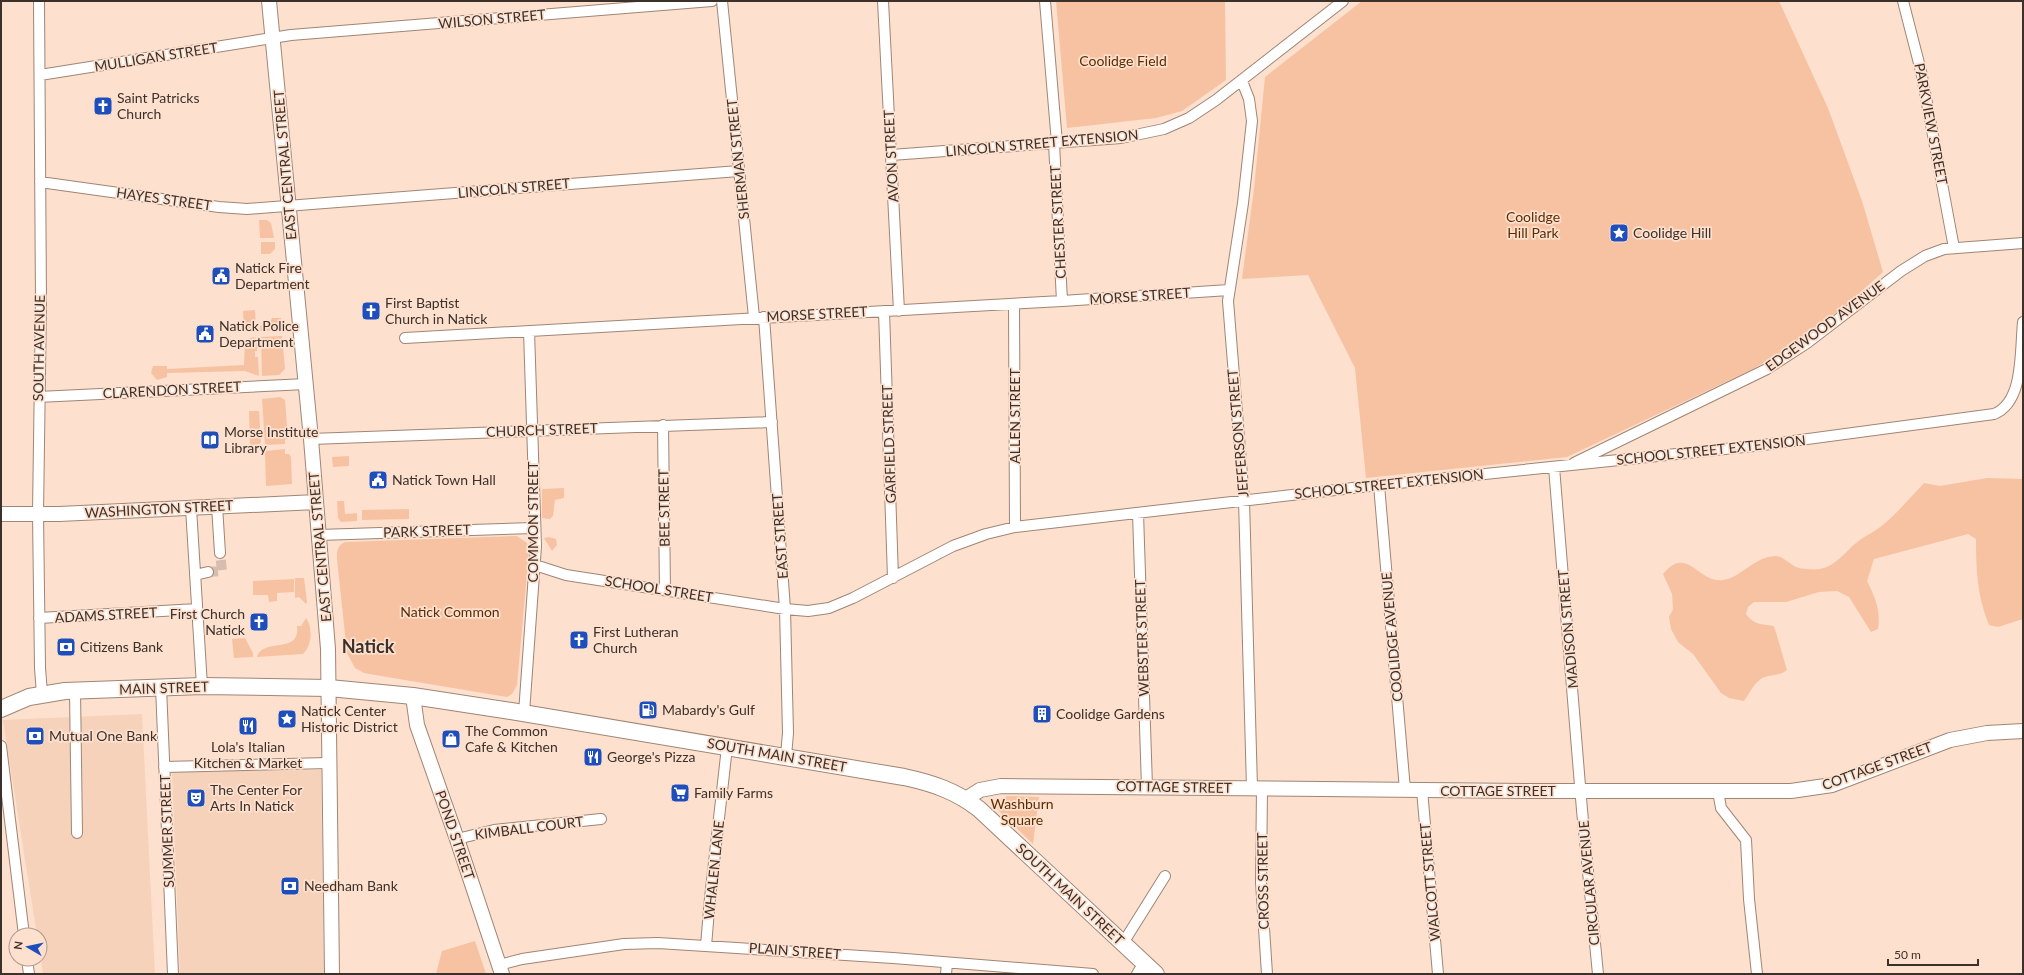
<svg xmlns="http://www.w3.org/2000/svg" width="2024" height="975" viewBox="0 0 2024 975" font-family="Lato,sans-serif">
	<rect width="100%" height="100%" fill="#fde0ce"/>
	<path fill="#f6d2bb" d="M142,714L155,974H43L40,952V935H37L3,721L2,720Z
		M321,770L324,974H180L172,771Z"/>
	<path fill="#f7c2a2" d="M1056,1H1225L1226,80L1182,111L1156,118L1067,128Z
		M1362,1H1779L1828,108L1862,201L1883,272L1846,305L1790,347L1753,369L1567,457L1366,478L1355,368L1308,275L1242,279L1254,189L1265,77Z
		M259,220H267L271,223L274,238H260Z
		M261,242H275V249L270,254H261Z
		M255,310L256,330H244L243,311Z
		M272,318H281L282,330L260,331V326L269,325Z
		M282,336L285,369L279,375L262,376L261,337Z
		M253,337L257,338V351H255V357H258L259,376L245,371L167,373V377L157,380L151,373L153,366H167V369L244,365L245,340Z
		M280,397L285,400L288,438L285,440V444L265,445L262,399Z
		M249,411H259L261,442L259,445H250Z
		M285,449V454H289L291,457L292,484L266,486L265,452L266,451Z
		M349,456V466L333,467L332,457Z
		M1987,478L2023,479V619L1998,627L1989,625C1977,596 1976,569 1976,539L1968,534L1874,559L1867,581C1875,597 1881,611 1878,629L1871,632L1849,597L1837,591L1819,592L1786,602H1754L1748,607L1746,614C1754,625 1761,624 1774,626L1787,670C1779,676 1774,674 1765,677C1755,680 1750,693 1744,701L1729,698L1721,693L1693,654L1678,642L1671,629L1669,617L1673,609L1672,594L1663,574C1687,544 1699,584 1723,580C1742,577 1754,557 1775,556C1783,556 1789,564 1796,567C1801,569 1815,570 1820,569C1836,566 1845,552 1856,543C1864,536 1875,532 1884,524C1898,512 1911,497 1924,483L1940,486Z
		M564,488V498L555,500L553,516L550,519L542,518V489Z
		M337,501H344L345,514L357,513V521L341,522L338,518Z
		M409,509V519L362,520V510Z
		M517,536L527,543L529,551L517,685L512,694L507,697L381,676L364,673L355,668L347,653L337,559C337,550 337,546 345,542Z
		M549,537L556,539L557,545L552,551L544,538Z
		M295,578H304L307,602L306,604L299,597L295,598Z
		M294,579V592L277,593V601L269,602L268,595H253V581Z
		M306,618C313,627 312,646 303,654L257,657C262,637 301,655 297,626H301Z
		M245,638L253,653V657L234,658L232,639Z
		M1007,796L1039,797L1033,844L999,811L997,806L999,800Z
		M475,941L486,974H436L442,951Z"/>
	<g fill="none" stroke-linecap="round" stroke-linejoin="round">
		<path stroke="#d6bdad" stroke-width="10" stroke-dasharray="10 5" stroke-linecap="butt" d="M208,572L222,571L220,553"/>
		<g stroke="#a08574" stroke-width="12">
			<path id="street" d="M39,1L41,302L38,514L40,668L42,694
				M722,1L754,317
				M883,1L899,311
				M1045,1L1057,143
				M1903,1L1921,71L1954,248
				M40,75L291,35L712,1
				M1242,81L1249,99L1252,121L1243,203L1228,301L1244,500L1252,788
				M1054,143L1062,301
				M891,155L1121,138L1164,129L1189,118L1216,100L1343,1
				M40,182L219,207L247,209L739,171
				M1014,304L1015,527
				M884,311L893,578
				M764,317L785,609L788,733L786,756
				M405,338L1062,301L1229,290
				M38,397L306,384
				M663,425L665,590
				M311,439L772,422
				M1574,463L1767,369L1807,343L1901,271L1925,256L1944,249L2023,243
				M1554,467L1582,810L1598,974
				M1379,485L1405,790
				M217,506L220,553
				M191,508L202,686
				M1138,513L1147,787
				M319,535L534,528
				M535,565L566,575L785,609L808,611L829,608L853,598L953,546L986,534L1015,527L1379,485L1763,445L1994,414C2024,402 2020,352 2023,322
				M195,575L208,572
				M39,618L197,609
				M161,687L173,974
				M75,691L77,833
				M524,713L536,546L529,331
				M1,746L24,935
				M164,767L329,763
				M1262,788L1261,882L1267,974
				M1422,790L1438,974
				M1718,791L1721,808L1746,840L1749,899L1757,974
				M457,839L494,830L601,819
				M1123,943L1165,876
				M706,946L710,898L727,747
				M27,959L29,974
				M499,965L522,959L624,944L658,943L893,958L1093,974
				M946,974L947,963
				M1137,974L1144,963"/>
		</g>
		<g stroke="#a08574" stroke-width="16">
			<path id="secondary" d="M269,1L311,439L328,649L332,974
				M1,514H59L316,502
				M413,696L417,725L458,842L502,974
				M966,799L980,790L1001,786L1528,791H1791L1832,785L1950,740L1987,733L2023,731"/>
		</g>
		<g stroke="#a08574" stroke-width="18">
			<path id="primary" d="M1,709L29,697L65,691L202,686L329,688L413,696L511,711L904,777C932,783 956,791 979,809L1156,974"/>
		</g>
		<use href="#street" stroke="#fff" stroke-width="10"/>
		<use href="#secondary" stroke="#fff" stroke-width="14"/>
		<use href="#primary" stroke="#fff" stroke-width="16"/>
	</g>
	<defs>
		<g id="church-square" transform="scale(1)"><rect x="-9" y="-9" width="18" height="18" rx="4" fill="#1e4ebc" stroke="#fde0ce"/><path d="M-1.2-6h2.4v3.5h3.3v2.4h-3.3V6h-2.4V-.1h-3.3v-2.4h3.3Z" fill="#fff"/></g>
		<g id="sight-square" transform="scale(1)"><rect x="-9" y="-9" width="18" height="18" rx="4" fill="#1e4ebc" stroke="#fde0ce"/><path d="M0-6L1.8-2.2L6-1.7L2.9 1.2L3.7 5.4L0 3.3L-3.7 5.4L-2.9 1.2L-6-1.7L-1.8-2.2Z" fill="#fff"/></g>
		<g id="civic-square" transform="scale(1)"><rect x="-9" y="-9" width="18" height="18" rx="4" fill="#1e4ebc" stroke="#fde0ce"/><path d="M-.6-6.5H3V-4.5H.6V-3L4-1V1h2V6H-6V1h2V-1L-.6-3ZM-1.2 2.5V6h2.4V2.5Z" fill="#fff"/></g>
		<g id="library-square" transform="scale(1)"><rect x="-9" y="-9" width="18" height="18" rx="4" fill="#1e4ebc" stroke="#fde0ce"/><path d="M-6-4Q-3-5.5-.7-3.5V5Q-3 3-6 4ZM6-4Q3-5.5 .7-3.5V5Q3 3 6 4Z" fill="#fff"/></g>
		<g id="bank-square" transform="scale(1)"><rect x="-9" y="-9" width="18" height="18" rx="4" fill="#1e4ebc" stroke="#fde0ce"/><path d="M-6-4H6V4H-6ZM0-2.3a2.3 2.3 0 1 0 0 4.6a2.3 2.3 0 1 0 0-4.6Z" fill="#fff"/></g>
		<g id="fuel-square" transform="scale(1)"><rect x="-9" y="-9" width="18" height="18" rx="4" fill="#1e4ebc" stroke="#fde0ce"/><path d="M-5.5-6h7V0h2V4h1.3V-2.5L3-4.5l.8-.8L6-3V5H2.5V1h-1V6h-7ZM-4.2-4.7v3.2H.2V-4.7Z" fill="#fff"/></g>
		<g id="building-square" transform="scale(1)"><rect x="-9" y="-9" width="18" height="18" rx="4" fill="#1e4ebc" stroke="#fde0ce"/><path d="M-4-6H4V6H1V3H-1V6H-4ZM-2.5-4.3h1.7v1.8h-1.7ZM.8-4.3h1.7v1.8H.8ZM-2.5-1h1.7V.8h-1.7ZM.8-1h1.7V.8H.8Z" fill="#fff"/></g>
		<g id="restaurant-square" transform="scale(1)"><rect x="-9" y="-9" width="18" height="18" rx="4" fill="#1e4ebc" stroke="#fde0ce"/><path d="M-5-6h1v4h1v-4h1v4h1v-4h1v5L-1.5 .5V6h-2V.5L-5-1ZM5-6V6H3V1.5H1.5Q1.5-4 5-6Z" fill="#fff"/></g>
		<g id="shop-square" transform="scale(1)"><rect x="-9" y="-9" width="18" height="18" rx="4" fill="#1e4ebc" stroke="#fde0ce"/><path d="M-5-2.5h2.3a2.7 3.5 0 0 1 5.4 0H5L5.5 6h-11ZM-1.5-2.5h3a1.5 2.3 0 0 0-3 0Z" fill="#fff"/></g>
		<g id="supermarket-square" transform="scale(1)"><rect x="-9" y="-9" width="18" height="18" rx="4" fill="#1e4ebc" stroke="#fde0ce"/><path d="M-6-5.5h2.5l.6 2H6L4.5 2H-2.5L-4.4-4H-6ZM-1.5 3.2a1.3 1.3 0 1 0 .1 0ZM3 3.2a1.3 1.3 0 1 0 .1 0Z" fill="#fff"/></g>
		<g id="theatre-square" transform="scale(1)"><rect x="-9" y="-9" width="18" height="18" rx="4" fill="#1e4ebc" stroke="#fde0ce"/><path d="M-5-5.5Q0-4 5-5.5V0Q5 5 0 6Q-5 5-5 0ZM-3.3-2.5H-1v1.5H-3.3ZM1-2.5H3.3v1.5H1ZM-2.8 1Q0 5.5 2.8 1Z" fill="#fff"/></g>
	</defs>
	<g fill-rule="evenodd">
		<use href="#church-square" x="103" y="106"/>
		<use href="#sight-square" x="1619" y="233"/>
		<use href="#civic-square" x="221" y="276"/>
		<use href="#church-square" x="371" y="311"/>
		<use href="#civic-square" x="205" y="334"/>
		<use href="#library-square" x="210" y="440"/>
		<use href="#civic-square" x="378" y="480"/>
		<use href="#church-square" x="259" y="622"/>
		<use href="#church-square" x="579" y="640"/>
		<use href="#bank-square" x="66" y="647"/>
		<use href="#fuel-square" x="648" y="710"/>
		<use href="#building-square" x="1042" y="714"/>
		<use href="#sight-square" x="287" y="719"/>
		<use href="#restaurant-square" x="248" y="726"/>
		<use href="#bank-square" x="35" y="736"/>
		<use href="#shop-square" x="451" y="739"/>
		<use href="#restaurant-square" x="593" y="757"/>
		<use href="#supermarket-square" x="680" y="793"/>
		<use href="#theatre-square" x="196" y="798"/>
		<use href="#bank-square" x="290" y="886"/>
	</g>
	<g text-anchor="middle" stroke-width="3.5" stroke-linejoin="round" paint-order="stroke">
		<g font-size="14" fill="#3c302a" stroke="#fde0ce">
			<text transform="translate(492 19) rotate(-5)" y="5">WILSON STREET</text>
			<text transform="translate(156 57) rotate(-9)" y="5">MULLIGAN STREET</text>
			<text transform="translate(1931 124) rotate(79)" y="5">PARKVIEW STREET</text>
			<text transform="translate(1042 143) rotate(-5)" y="5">LINCOLN STREET EXTENSION</text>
			<text transform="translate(891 156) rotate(-93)" y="5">AVON STREET</text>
			<text transform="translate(738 159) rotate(-96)" y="5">SHERMAN STREET</text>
			<text transform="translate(285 165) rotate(-95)" y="5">EAST CENTRAL STREET</text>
			<text transform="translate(514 188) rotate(-5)" y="5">LINCOLN STREET</text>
			<text transform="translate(164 199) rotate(8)" y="5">HAYES STREET</text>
			<text transform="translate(1058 222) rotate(-93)" y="5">CHESTER STREET</text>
			<text transform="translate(1140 296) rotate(-4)" y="5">MORSE STREET</text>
			<text transform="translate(817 314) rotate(-3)" y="5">MORSE STREET</text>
			<text transform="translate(1825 326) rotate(-36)" y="5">EDGEWOOD AVENUE</text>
			<text transform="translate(39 348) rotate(-89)" y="5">SOUTH AVENUE</text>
			<text transform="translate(172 390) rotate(-3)" y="5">CLARENDON STREET</text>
			<text transform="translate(1015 416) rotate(-90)" y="5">ALLEN STREET</text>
			<text transform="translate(542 430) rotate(-2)" y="5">CHURCH STREET</text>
			<text transform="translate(1238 433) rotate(-95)" y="5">JEFFERSON STREET</text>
			<text transform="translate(889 444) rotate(-92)" y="5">GARFIELD STREET</text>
			<text transform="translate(1711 450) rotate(-6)" y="5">SCHOOL STREET EXTENSION</text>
			<text transform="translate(1389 484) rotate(-6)" y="5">SCHOOL STREET EXTENSION</text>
			<text transform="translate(664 508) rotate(-91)" y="5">BEE STREET</text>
			<text transform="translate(159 509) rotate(-3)" y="5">WASHINGTON STREET</text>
			<text transform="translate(533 522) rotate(-90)" y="5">COMMON STREET</text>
			<text transform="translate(427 531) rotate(-2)" y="5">PARK STREET</text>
			<text transform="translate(780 536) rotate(-94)" y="5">EAST STREET</text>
			<text transform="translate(320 547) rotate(-95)" y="5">EAST CENTRAL STREET</text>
			<text transform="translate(659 589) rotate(9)" y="5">SCHOOL STREET</text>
			<text transform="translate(106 615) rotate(-3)" y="5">ADAMS STREET</text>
			<text transform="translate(1568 629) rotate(-95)" y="5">MADISON STREET</text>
			<text transform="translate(1392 637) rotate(-95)" y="5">COOLIDGE AVENUE</text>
			<text transform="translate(1142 638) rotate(-92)" y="5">WEBSTER STREET</text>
			<text transform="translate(164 688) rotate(-2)" y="5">MAIN STREET</text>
			<text transform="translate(777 755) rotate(10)" y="5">SOUTH MAIN STREET</text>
			<text transform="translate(1877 766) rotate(-20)" y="5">COTTAGE STREET</text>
			<text transform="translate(1174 787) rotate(1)" y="5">COTTAGE STREET</text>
			<text x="1498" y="796">COTTAGE STREET</text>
			<text transform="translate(529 828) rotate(-7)" y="5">KIMBALL COURT</text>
			<text transform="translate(167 831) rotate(-92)" y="5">SUMMER STREET</text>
			<text transform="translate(455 835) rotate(71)" y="5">POND STREET</text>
			<text transform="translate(714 870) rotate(-84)" y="5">WHALEN LANE</text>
			<text transform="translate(1263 881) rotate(-91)" y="5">CROSS STREET</text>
			<text transform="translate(1430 882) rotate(-95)" y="5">WALCOTT STREET</text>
			<text transform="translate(1589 883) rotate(-95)" y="5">CIRCULAR AVENUE</text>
			<text transform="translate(1070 894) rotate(43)" y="5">SOUTH MAIN STREET</text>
			<text transform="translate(795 951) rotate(4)" y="5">PLAIN STREET</text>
		</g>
		<g font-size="14" fill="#5d2b01" stroke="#fde0ce">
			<text x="1123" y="66">Coolidge Field</text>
			<text x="1533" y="222">Coolidge<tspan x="1533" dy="16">Hill Park</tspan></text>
			<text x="450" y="617">Natick Common</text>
			<text x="1022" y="809">Washburn<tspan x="1022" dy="16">Square</tspan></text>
		</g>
		<g font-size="14" fill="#3c302a" stroke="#fde0ce" text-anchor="start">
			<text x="117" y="103">Saint Patricks<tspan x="117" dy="16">Church</tspan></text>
			<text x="1633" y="238">Coolidge Hill</text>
			<text x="235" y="273">Natick Fire<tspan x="235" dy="16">Department</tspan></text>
			<text x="385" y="308">First Baptist<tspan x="385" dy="16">Church in Natick</tspan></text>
			<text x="219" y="331">Natick Police<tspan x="219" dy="16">Department</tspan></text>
			<text x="224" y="437">Morse Institute<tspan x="224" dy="16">Library</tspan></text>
			<text x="392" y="485">Natick Town Hall</text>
			<text x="245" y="619" text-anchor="end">First Church<tspan x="245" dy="16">Natick</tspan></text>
			<text x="593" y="637">First Lutheran<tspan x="593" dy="16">Church</tspan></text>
			<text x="80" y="652">Citizens Bank</text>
			<text x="662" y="715">Mabardy's Gulf</text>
			<text x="301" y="716">Natick Center<tspan x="301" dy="16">Historic District</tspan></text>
			<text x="1056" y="719">Coolidge Gardens</text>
			<text x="465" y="736">The Common<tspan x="465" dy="16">Cafe &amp; Kitchen</tspan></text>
			<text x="49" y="741">Mutual One Bank</text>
			<text x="248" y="752" text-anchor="middle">Lola's Italian<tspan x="248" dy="16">Kitchen &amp; Market</tspan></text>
			<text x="607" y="762">George's Pizza</text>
			<text x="210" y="795">The Center For<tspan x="210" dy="16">Arts In Natick</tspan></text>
			<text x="694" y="798">Family Farms</text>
			<text x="304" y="891">Needham Bank</text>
		</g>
		<g font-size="18" font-weight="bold" fill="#3c302a" stroke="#fde0ce">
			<text x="368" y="653">Natick</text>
		</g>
	</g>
	<rect width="2024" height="975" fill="none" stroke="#3c302a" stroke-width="4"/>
	<g transform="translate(28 947) rotate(279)"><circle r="19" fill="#fde0ce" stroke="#b09a8c"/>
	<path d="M0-3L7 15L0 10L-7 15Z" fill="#1e4ebc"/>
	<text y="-6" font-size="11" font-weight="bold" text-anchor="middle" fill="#3c302a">N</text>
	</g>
	<path d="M1888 959v6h90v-6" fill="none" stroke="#3c302a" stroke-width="2"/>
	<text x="1894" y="959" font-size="12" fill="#3c302a" stroke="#fde0ce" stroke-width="3" paint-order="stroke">50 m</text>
</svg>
